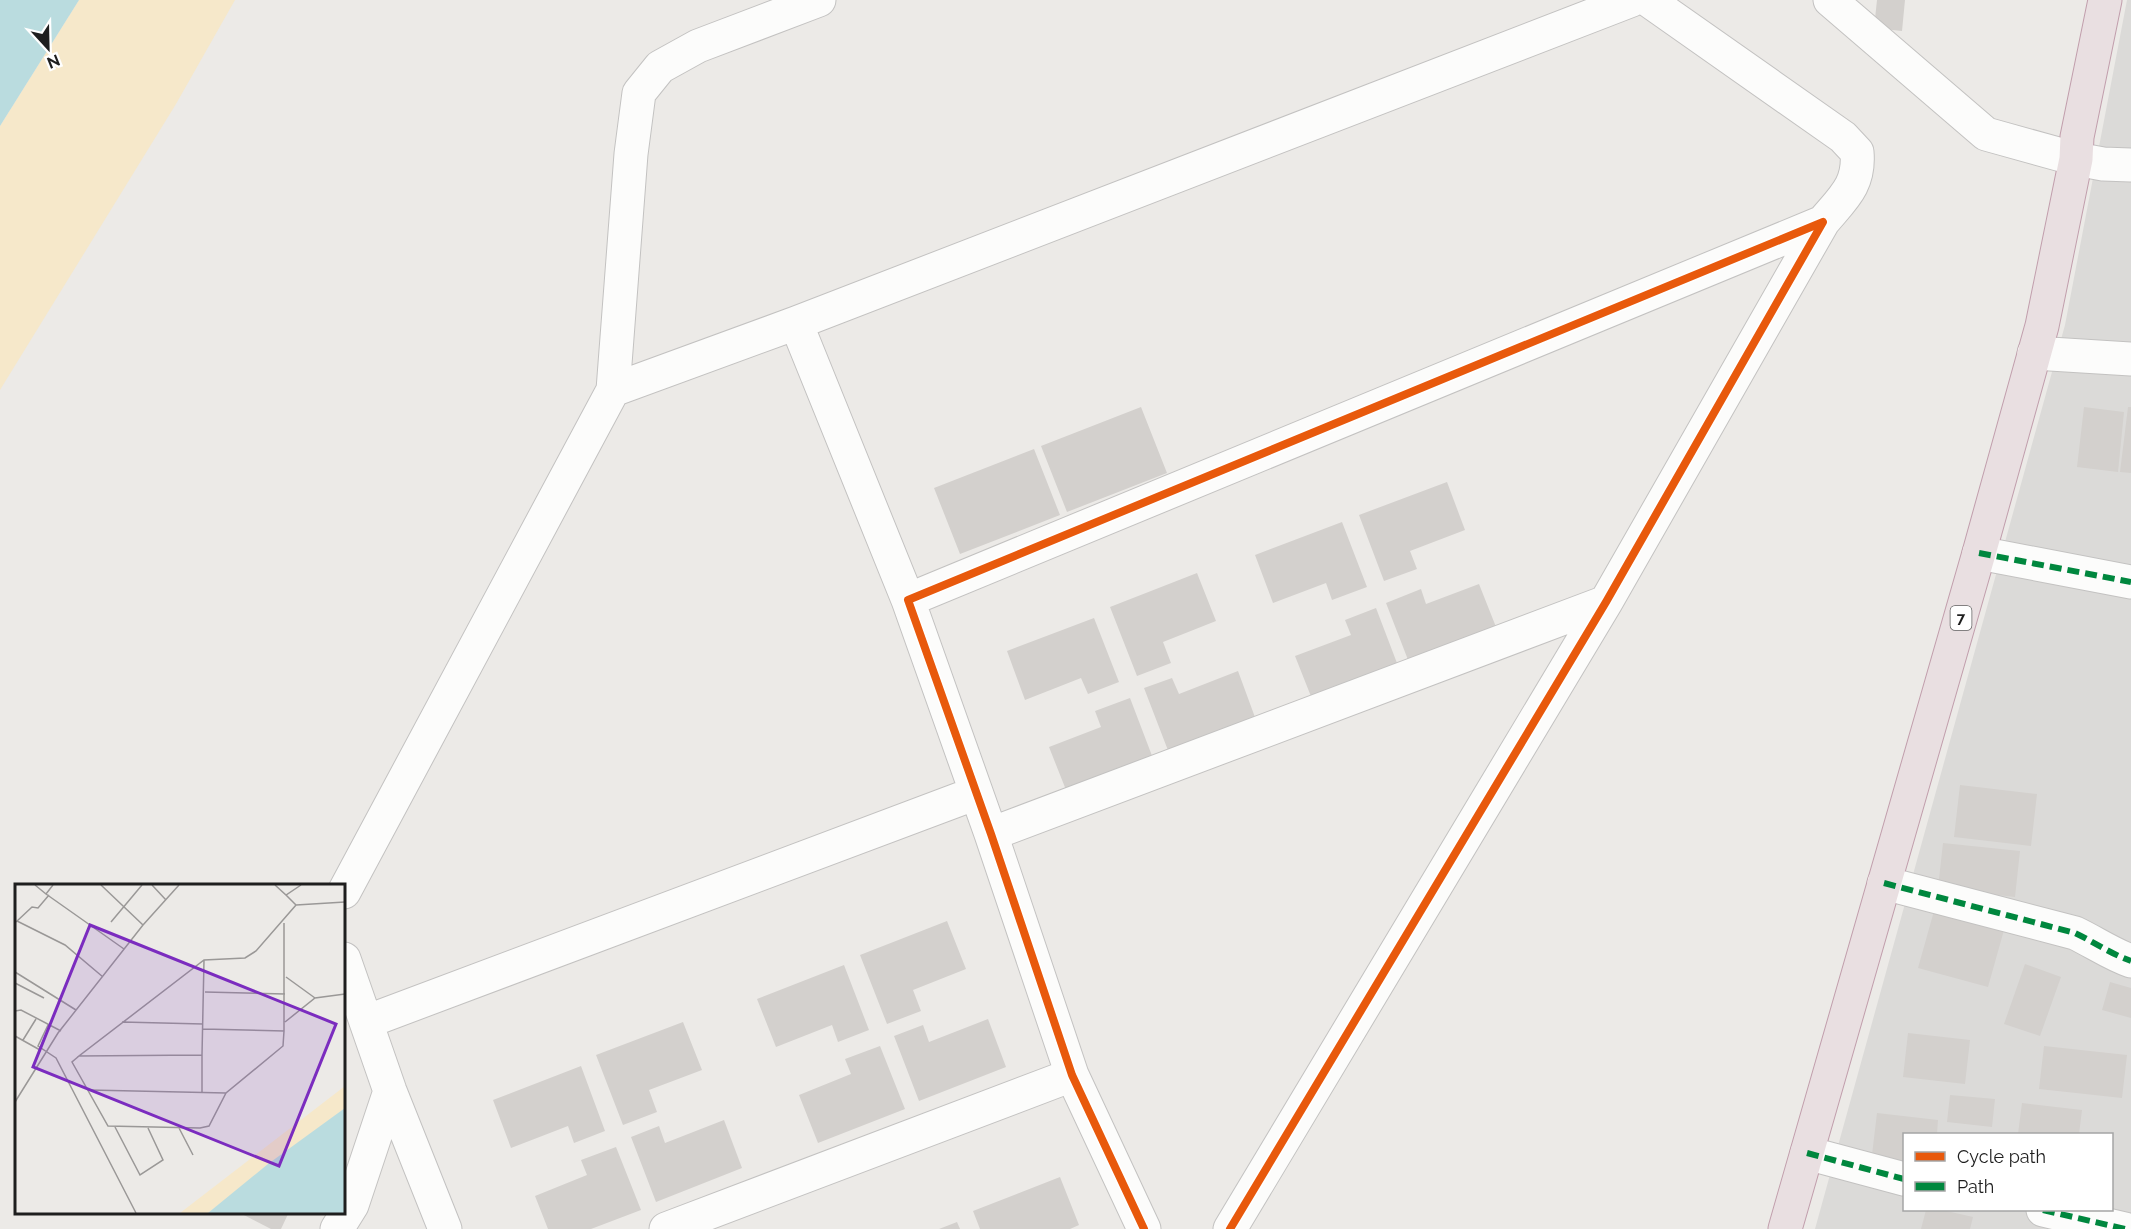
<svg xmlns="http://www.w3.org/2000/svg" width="2131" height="1229" viewBox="0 0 2131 1229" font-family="Raleway,sans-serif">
	<rect width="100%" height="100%" fill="#eceae7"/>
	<path fill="#dbdad8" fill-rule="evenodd" d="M2127,0H2131V1229H1815L2065,325ZM1904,1134H2112V1210H1904Z"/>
	<path fill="#f6e8ca" d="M79,0H235L176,104L0,390V126Z"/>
	<path fill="#badcdf" d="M0,0H79L0,126Z"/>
	<path fill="#d3d0cd" d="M1877,0H1905L1902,31L1874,28Z
		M1141,407L1167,473L1067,512L1041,446Z
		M2084,407L2124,412L2118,472L2077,467Z
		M2128,407H2131V473L2120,472Z
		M1034,449L1060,515L960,554L934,488Z
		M1447,482L1465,530L1410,551L1417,569L1384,581L1359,515Z
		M1342,522L1367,587L1332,600L1326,583L1273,603L1255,555Z
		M1197,573L1216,621L1163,642L1171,663L1137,676L1110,607Z
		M1479,584L1498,632L1410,665L1386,603L1421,589L1426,604Z
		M1376,608L1400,671L1314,704L1295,656L1351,635L1345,620Z
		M1094,618L1119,682L1088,694L1081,678L1025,700L1007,651Z
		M1238,671L1256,720L1169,753L1144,688L1172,678L1179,694Z
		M1130,698L1154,761L1068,795L1049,747L1101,727L1095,711Z
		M1960,785L2037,794L2031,846L1954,837Z
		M1943,843L2020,851L2015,897L1938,888Z
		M1934,911L2004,930L1988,987L1918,968Z
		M947,921L966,969L913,990L921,1011L887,1024L860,955Z
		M2025,964L2061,977L2040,1036L2004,1024Z
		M844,965L869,1030L838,1042L832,1025L776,1047L757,999Z
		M2110,982L2131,988V1018L2102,1010Z
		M988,1019L1006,1067L919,1101L894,1036L923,1025L929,1042Z
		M683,1022L702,1070L649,1090L657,1112L623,1125L596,1055Z
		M1908,1033L1970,1040L1965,1084L1903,1077Z
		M880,1046L905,1109L818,1143L799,1095L851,1074L845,1059Z
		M2044,1046L2127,1055L2122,1098L2039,1089Z
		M581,1066L605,1131L574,1143L568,1126L511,1148L493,1100Z
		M1950,1095L1995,1099L1992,1127L1947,1122Z
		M2022,1103L2082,1110L2079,1134H2018Z
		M1877,1113L1938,1120L1937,1134H1904V1166L1871,1163Z
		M724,1120L742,1168L656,1202L631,1137L659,1126L665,1143Z
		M616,1147L641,1210L591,1229H548L535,1196L587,1175L581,1160Z
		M1060,1177L1079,1225L1070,1229H980L973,1211Z
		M1926,1210H1942L1973,1217L1970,1229H1921Z
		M238,1212H289L281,1229H271Z
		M957,1222L960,1229H939Z"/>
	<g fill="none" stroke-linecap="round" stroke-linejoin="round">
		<g stroke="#c3c2c1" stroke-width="35">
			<path id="minor" d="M1648,0L1843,137L1857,152C1860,185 1843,198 1823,222
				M1830,0L1986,134L2076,159L2103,164L2131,165
				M796,323L908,600
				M2034,353L2131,359
				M613,390L796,323L1632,0
				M1979,553L2131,582
				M991,834L1606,602
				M1884,883L2075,933C2094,942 2111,954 2131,961
				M344,892L613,390L631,154L639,93L660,67L698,46L819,0
				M344,959L366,1022
				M1807,1153L1904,1179
				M2043,1210L2125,1229
				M337,1229L352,1205L390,1091
				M445,1229L390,1091L366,1022L976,793
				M666,1229L1072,1075
				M1144,1229L1072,1075L991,834L908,600L1823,222L1606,602L1230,1229"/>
		</g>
		<g stroke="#c19eac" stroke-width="35">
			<path id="highway" d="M1785,1229L1979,553L2042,326L2076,159L2077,137L2105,0"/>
		</g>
		<use href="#minor" stroke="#fcfcfb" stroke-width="33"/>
		<use href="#highway" stroke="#e9dfe1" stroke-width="33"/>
		<path stroke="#00873e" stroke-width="6" stroke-dasharray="12 6" stroke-linecap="butt" d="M1979,553L2131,582
			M1884,883L2075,933C2094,942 2111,954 2131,961
			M1807,1153L1904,1179
			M2043,1210L2125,1229"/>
		<g stroke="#fff" stroke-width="11">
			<path id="cycleway" d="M1144,1229L1072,1075L991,834L908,600L1823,222L1606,602L1230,1229"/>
		</g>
		<use href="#cycleway" stroke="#e8590c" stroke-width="8"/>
	</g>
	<g text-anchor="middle" stroke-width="5" stroke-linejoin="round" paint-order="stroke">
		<rect fill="#fff" stroke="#626262" stroke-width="1.5" x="1950.5" y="606" width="21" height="24" rx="4.5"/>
		<g font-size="15" font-weight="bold" fill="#1e1e1e">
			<text x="1961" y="623">7</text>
		</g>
	</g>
	<g transform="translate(15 884)">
		<rect width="330" height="330" fill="#eceae7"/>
		<path d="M330,202V224L193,329H165Z" fill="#f6e8ca"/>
		<path d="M330,224V329H193L253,280Z" fill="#badcdf"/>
		<path fill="none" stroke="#9a9897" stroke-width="1.5" d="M20,1L31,10L38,1M86,1L128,41M137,1L151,16M260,1L271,11L286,1M31,10L109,65M281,21L330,18M2,37L50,61L88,93M1,38L17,23L23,24L34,11M96,38L127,1M189,76L187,171L64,172L189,76L230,74L241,67L281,21L271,11M0,88L61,126M271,93L300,114M0,99L29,114M190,108L270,110M0,127L6,126L46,147M107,138L188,140M270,138L300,114L330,110M33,141L23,162L41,174L121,329M188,145L269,147V39M0,152L25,166M8,156L21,135M187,171V208M64,172L57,178L93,242L185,244L194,242L211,209L268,162L269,147M74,206L211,209M0,218L43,149L128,41L164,1M100,243L125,291L148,276L133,244M164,244L178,271"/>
		<path fill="#7b2cbf" fill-opacity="0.15" stroke="#7b2cbf" stroke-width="3" d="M75,41L321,140L264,282L18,183Z"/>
		<rect width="330" height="330" fill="none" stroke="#1e1e1e" stroke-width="3"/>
	</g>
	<rect x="1903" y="1133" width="210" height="78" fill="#ffffff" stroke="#a5a5a5" stroke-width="1.5"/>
	<rect x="1915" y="1152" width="30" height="9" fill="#e8590c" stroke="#a5a5a5" stroke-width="1.5"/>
	<text x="1957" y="1163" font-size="18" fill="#1e1e1e">Cycle path</text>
	<rect x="1915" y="1182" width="30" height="9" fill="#00873e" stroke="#a5a5a5" stroke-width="1.5"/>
	<text x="1957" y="1193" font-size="18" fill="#1e1e1e">Path</text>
	<g transform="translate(48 48) rotate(158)" stroke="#ffffff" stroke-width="4.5" paint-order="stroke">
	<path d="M0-4.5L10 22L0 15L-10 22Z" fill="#1e1e1e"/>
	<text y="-9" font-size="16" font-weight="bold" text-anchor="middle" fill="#1e1e1e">N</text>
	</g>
</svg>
